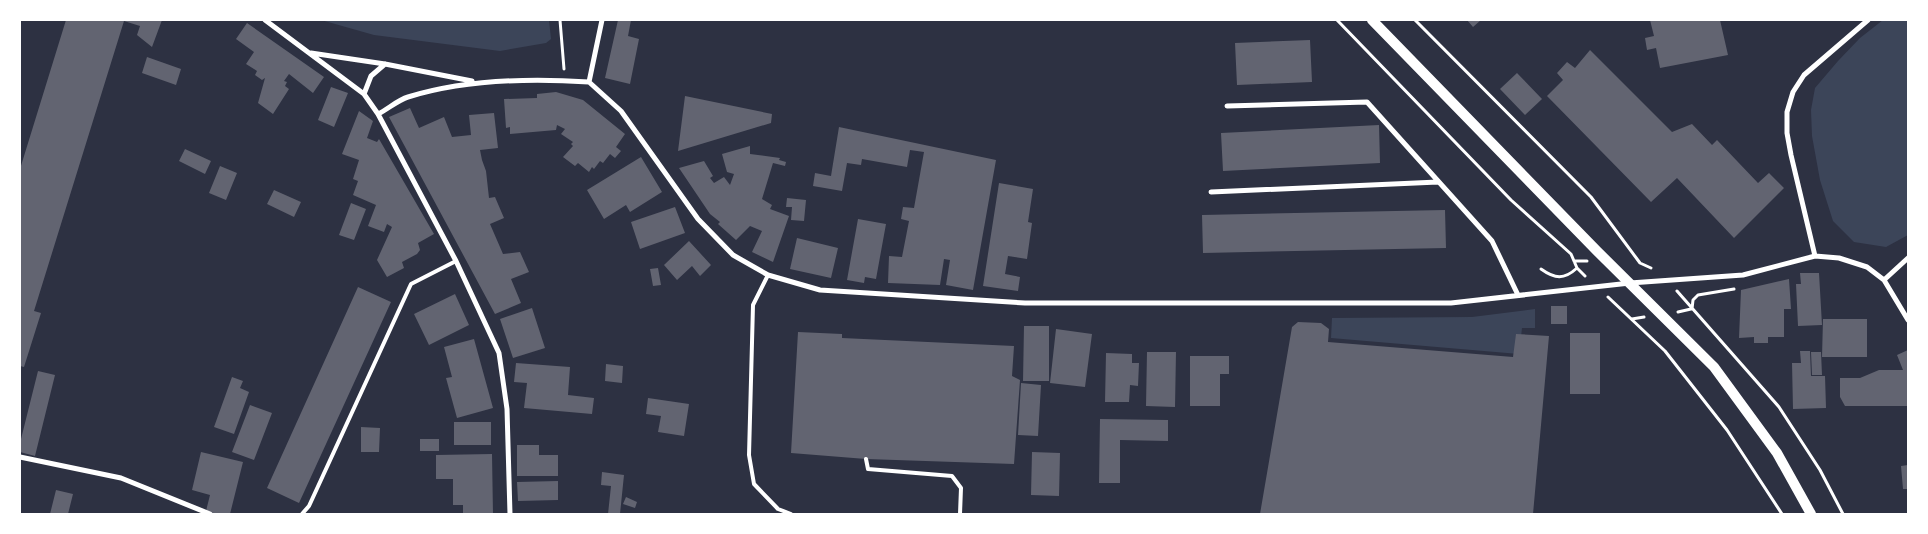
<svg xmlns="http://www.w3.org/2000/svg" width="1928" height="534" viewBox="0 0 1928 534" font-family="'Fira Sans Condensed',sans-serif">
	<rect width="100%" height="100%" fill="#2d3142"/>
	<path fill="#3c4559" d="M321,20H549L551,39L546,43L500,51L374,35Z
		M1883,20H1908V235L1886,247L1854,242L1833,221L1820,180L1812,136L1811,110L1815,88L1838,61L1860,38Z
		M1535,309V328H1522L1519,354L1331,338L1332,318L1472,317Z"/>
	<path fill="#626471" d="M66,20H162L152,47L137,35L140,26L124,21L34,311L41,313L24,367L20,366V169Z
		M618,20H631L628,36L639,39L630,84L605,78Z
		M1467,20H1481L1473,27Z
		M1650,20H1720L1728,55L1660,68L1656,48L1647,50L1645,38L1654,36Z
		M247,23L324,77L313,93L289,74L284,81L287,82L285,86L289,89L273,114L258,103L265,78L262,80L255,75L257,71L246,64L254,52L236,39Z
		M1310,40L1312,82L1237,85L1235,43Z
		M1590,50L1672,132L1692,124L1712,145L1717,140L1758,183L1769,173L1784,188L1734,238L1677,178L1651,202L1547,96L1563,80L1557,73L1567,62L1575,68Z
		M147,57L181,69L176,85L142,73Z
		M1517,73L1542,99L1525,115L1500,89Z
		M331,87L348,93L334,127L318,120Z
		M556,92L583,100L625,134L616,147L621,151L615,158L610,154L603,163L600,161L594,169L592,167L589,172L578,163L575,166L563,157L573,146L571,144L573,142L561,134L565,129L557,125L556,130L510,134V127L506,128L504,99L537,98V94Z
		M685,96L772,114L771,123L678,151Z
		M410,108L419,128L444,117L452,137L471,135L469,115L494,113L498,148L480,150L482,160L486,171L489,198L495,197L504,218L490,224L503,254L520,252L529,272L511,279L521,303L495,314L389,117Z
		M359,111L373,121L367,138L377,142L379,139L434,234L418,243L420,250L417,254L402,262L404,268L387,277L377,260L392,227L387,224L384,232L368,226L376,205L353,195L358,181L353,179L359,160L342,154Z
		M1379,125L1380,163L1223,171L1221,133Z
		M839,127L996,160L973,290L946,285L950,260L944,259L940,285L888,283L889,256L902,257L909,221L901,219L903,207L914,208L924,152L910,150L907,167L862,159L861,165L847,163L842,191L813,186L815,173L831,176Z
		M750,146V154L780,158L779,160L786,162L785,166L773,163L762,199L772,205L770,209L789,216L773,262L752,252L762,231L750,226L736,240L718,224L720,222L710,214L679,168L704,161L713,176L710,178L714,183L724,177L730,185L734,174L727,172L722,154Z
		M185,149L211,161L205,174L179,161Z
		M641,157L662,192L630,212L626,205L604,219L587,190Z
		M220,166L237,173L226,200L209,193Z
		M999,183L1033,189L1028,222L1032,223L1027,259L1008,256L1005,274L1020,277L1018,291L983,286Z
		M274,190L301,202L294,217L267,204Z
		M787,198L806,200L804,221L791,220L792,207H786Z
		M351,203L366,209L354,240L339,235Z
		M675,207L685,233L640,249L631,222Z
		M1445,210L1446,248L1203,253L1202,215Z
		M858,219L886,224L876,279L865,277L864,283L847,280Z
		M797,238L838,248L831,278L790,269Z
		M689,241L711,265L700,276L692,266L677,280L664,265Z
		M658,268L661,285L653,286L650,269Z
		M1800,273H1819L1822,325L1798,326L1796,284H1801Z
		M1789,279L1791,309H1784V337H1768V343H1754V337L1739,338L1741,290Z
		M358,287L391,302L299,503L267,488Z
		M455,294L469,325L429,345L414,314Z
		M1551,306H1567V324H1551Z
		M532,308L545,348L513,358L500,319Z
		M1823,319H1867V357H1822Z
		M1298,322L1321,323L1329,329L1328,342L1513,357L1516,334L1549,336L1533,514H1260L1292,327Z
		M1024,326H1049V381H1023Z
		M1056,329L1092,334L1085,387L1050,383Z
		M798,332L842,334V338L1014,346L1012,376L1020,380L1014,464L866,459L791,453Z
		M1570,333H1600V394H1570Z
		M474,339L493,408L457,418L446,378L452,377L444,347Z
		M1908,350V406H1845L1840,397V378H1860L1879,370H1903L1897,355Z
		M1800,351H1810L1811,376H1825L1826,408L1793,409L1792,363H1801Z
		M1147,352H1176L1175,407L1146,406Z
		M1811,352H1821L1822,375H1812Z
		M1106,353L1132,354V363H1139L1138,386L1130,385L1129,402H1105Z
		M1190,356H1229V374H1220V406H1190Z
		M516,363L570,367L568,395L594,398L592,414L524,408L527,383L514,382Z
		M606,364L623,366L622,383L605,381Z
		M38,371L55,375L35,456L20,452V443Z
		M232,377L243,381L240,388L249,392L234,434L214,427Z
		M1021,383L1041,385L1038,436L1018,435Z
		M648,398L689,404L684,436L658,432L661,416L646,414Z
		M250,405L272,413L254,460L232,452Z
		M1100,419L1168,420V441L1120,440V483H1099Z
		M454,422H491V445H454Z
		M361,427L380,428L379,452H361Z
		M420,439H439V451H420Z
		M517,445H539V455H558V476H517Z
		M201,452L243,462L230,514H217L206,511L210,495L192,490Z
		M1032,452L1060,453L1059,496L1031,495Z
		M492,454L493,514H463V505H453V479H436V455Z
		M1908,465V489H1903L1901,466Z
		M602,472L624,475L620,514H608L611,486L601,485Z
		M558,481V500L518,501L517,482Z
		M56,490L73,494L68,514H50Z
		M626,497L637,502L635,508L623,504Z"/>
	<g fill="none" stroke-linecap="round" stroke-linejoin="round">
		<path stroke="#fff" stroke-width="3" d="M560,20L564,69
			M1337,20L1511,200L1571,254L1577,268C1564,280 1555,279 1541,269
			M1415,20L1591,197L1640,263L1651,268
			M1574,261H1587
			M1577,268L1585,276
			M1677,291L1779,407L1820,470L1843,514
			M1608,297L1665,351L1727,430L1782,514
			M1692,309L1693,300L1698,295L1734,289
			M1678,312L1691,309
			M1632,319L1644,317"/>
		<path stroke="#fff" stroke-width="4" d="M768,275L753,305L749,455L754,484L778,509L791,514
			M866,459L868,469L952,476L961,488L960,514
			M302,514L309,506L411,284L456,261"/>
		<path stroke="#fff" stroke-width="5" d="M265,20L364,94L378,114L456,261L499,353L507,409L510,514
			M311,53L385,64L472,81
			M589,82L621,111L698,219L733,255L768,275L820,290L1025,303H1451L1630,283L1743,275L1815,256L1839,258L1867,267L1884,280
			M589,82L602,20
			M364,94L371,76L385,64
			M1227,106L1367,102L1492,241L1518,295
			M378,114C388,109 398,100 408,97C466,79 529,78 589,82
			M1211,192L1438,182
			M1815,256L1791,155L1787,133V112L1793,92L1804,75L1868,20
			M1908,258L1884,280L1908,320
			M20,457L121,478L210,514"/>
		<path stroke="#fff" stroke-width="10" d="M1372,20L1597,251L1714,367L1777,453L1811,514"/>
	</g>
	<rect width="1928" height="534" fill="none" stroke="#ffffff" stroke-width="42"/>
</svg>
